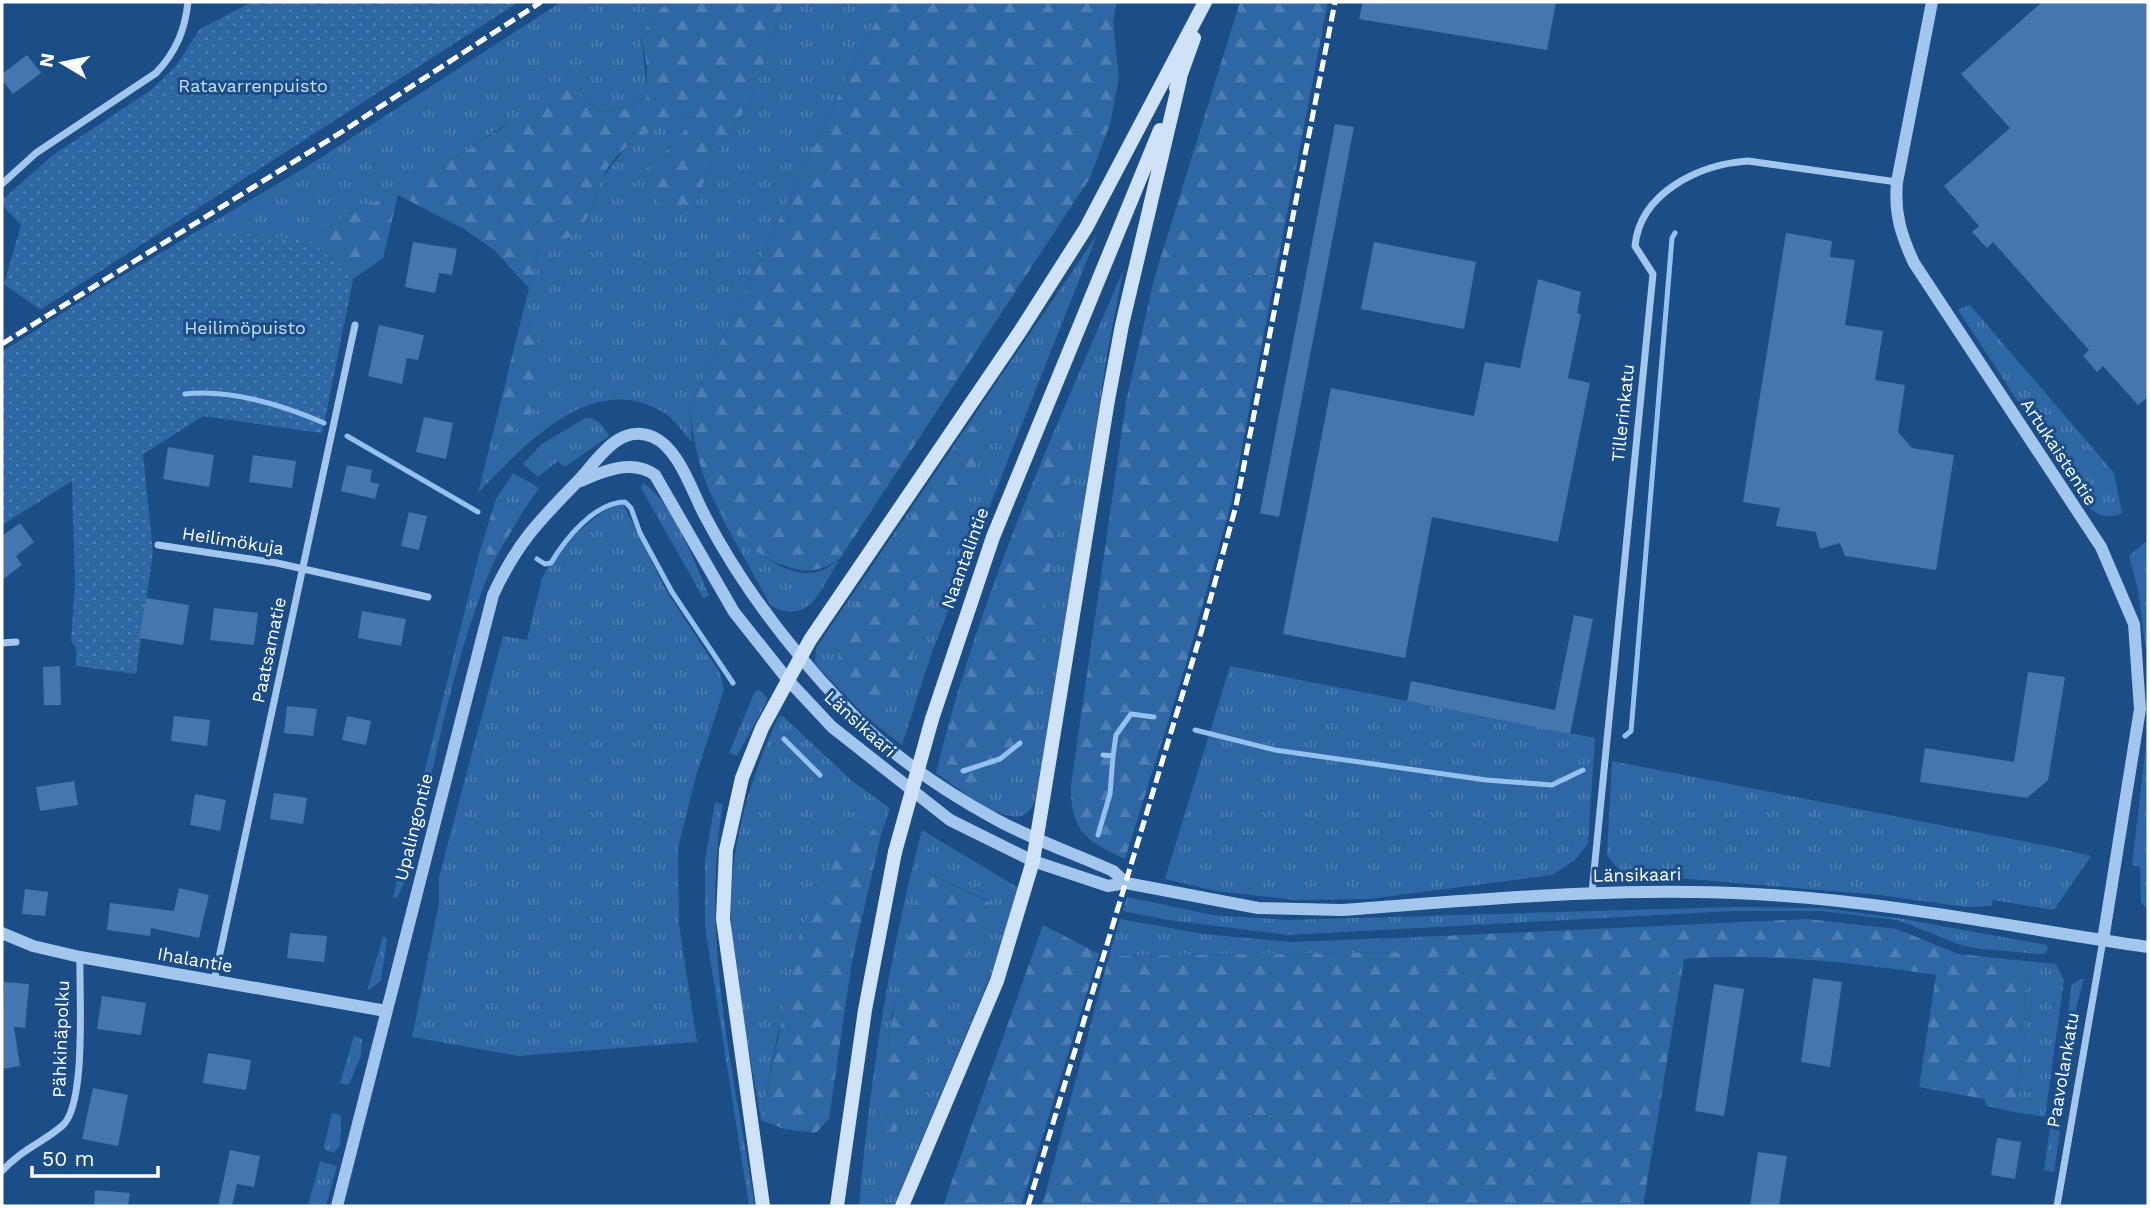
<svg xmlns="http://www.w3.org/2000/svg" width="2150" height="1208" viewBox="0 0 2150 1208" font-family="'Work Sans',sans-serif">
	<defs>
		<pattern id="grass-tufts" width="24" height="20" patternUnits="userSpaceOnUse" patternTransform="scale(1.75)"><rect width="24" height="20" fill="#2e67a4"/><path d="M3 7l-1-3M5 7V3M7 7l1-3M15 17l-1-3M17 17v-4M19 17l1-3" fill="none" stroke="#4d7eb2"/></pattern>
		<pattern id="forest-firs" width="22" height="20" patternUnits="userSpaceOnUse" patternTransform="scale(1.75)"><rect width="22" height="20" fill="#2e67a4"/><path d="M5 1l3.5 6h-7zM16 11l3.5 6h-7z" fill="#4d7eb2"/></pattern>
		<pattern id="park-dots" width="8" height="8" patternUnits="userSpaceOnUse" patternTransform="scale(1.75)"><rect width="8" height="8" fill="#2e67a4"/><path d="M2 2h.1M6 6h.1" fill="none" stroke="#4d7eb2" stroke-width="1.8" stroke-linecap="round"/></pattern>
	</defs>
	<rect width="100%" height="100%" fill="#1b4d86"/>
	<path fill="url(#grass-tufts)" fill-rule="evenodd" d="M561,2H670L659,10L641,36L648,97L625,109L601,112L585,98L505,125L397,195L356,208L311,241L353,279L322,433L203,416L143,454L72,480L2,525V352L98,290L311,164Z
		M784,2H887L857,56L690,406L692,442C684,433 675,421 666,414C593,367 524,446 478,493L490,445L518,428L542,353L524,308L540,245L592,208L602,178L629,143L665,124L696,116L675,145L645,170C654,202 659,210 693,208L713,161L752,98Z
		M1097,235L932,652L902,745L867,718L819,668L815,663L816,648Z
		M1123,271L1108,349L1044,764C1040,778 1039,798 1030,810C1011,834 955,785 936,773C978,598 1052,436 1123,271Z
		M1970,305L2114,473L2122,513C2107,520 2096,515 2085,504L1958,310Z
		M585,418C598,417 602,425 609,436L565,467L558,461L538,477L523,464L542,444Z
		M513,473L539,488L522,513L496,499Z
		M643,483C672,500 695,564 709,595L704,599L641,488Z
		M620,498L667,592L720,673L724,689L696,776L678,848L679,924L697,1042L518,1056L412,1037L439,903V877L503,636L527,640L542,578L560,546Z
		M717,509C738,536 781,583 820,571C827,569 833,564 839,560C821,589 810,626 771,606Z
		M2148,540V666L2138,590L2129,556Z
		M480,551L496,557C452,656 435,767 409,872L397,898L393,897Z
		M1230,666L1595,738L1588,844L1574,861L1552,875L1369,899L1295,900L1216,891L1165,879Z
		M760,690L767,698L765,705L737,756L729,753L755,691Z
		M779,716L784,717L852,781L890,808L881,835L853,819L778,1032L761,1120C751,1059 737,996 732,934C726,858 747,784 779,716Z
		M2148,728V911L2141,902L2140,867L2132,865Z
		M1612,761L2058,848L2091,856L2054,910L1993,900L1991,906L1965,907L1879,895L1630,874L1617,868L1607,855Z
		M715,802L723,804C700,938 734,1074 755,1206H749L705,926V860Z
		M922,830L1019,888L992,972L894,1206H859C870,1078 889,954 922,830ZM927,873L990,901L885,1131L879,1120L892,1013Z
		M1127,897L1213,915L1288,920L1733,907L1821,908L1898,918L2046,945L2048,948L2046,953L2041,954L1981,949L1961,945L1897,920L1821,911H1733L1288,935L1168,920L1123,911Z
		M1120,919L1203,934L1292,942L1442,936L1413,952L1109,956Z
		M383,937L387,938L381,981L367,991Z
		M2025,961L2056,964L2064,980L2045,1117L2014,1112L2024,1049Z
		M2084,978L2066,1046H2063L2072,984Z
		M354,1036L362,1038L361,1055L349,1085L340,1083Z
		M332,1113L341,1115L340,1145L334,1153L325,1150L324,1146Z
		M2050,1128L2060,1131L2054,1172L2044,1170Z
		M320,1161L337,1166L326,1206H308Z"/>
	<path fill="url(#forest-firs)" d="M670,2H784L752,98L713,161L693,208C658,210 653,202 645,170L677,141L695,116C657,126 617,142 601,181C594,199 590,220 575,234C568,240 550,242 540,245L529,288L494,250L464,229L398,195L383,258L353,279L311,241L356,208L397,194L564,89L585,98L601,112L625,109L647,98V67L641,36L659,10Z
		M887,2H1117L1113,22L1119,78L1110,124L1090,178L839,560C813,575 801,573 773,561C716,535 694,464 690,406L857,56Z
		M1240,2H1328L1231,504L1183,674L1125,859C1086,841 1070,831 1071,785L1126,402L1154,279Z
		M524,308L542,353L540,403L518,428L490,445Z
		M1077,411L1083,417V423L1045,593V654L1038,681L1034,730L979,790H972L943,761L945,742L1012,538L1062,423Z
		M979,419C996,439 908,665 896,702C852,723 834,666 838,631L969,429Z
		M496,499L522,513L496,557L480,551Z
		M853,819L881,835L852,961L829,1119L816,1133L784,1129L761,1120L799,936Z
		M927,873L990,902L896,1132L885,1131L879,1120C887,1036 901,953 927,873Z
		M1807,919L1897,929L1958,954L2025,961L2024,1049L2014,1112L1987,1106L1984,1099L1919,1087L1936,975C1851,962 1770,953 1684,959L1643,1206H1042L1109,956L1413,952L1442,936Z
		M1043,925L1099,954L1021,1206H943Z"/>
	<path fill="url(#park-dots)" d="M252,2H519L40,310L4,284L21,225L2,205V200L53,155L151,90L175,67L200,29Z
		M203,228L311,241L353,279L322,433L203,416L143,454L153,552L136,674L76,666V648L71,640L75,587L72,481L2,525V352Z"/>
	<g fill="none" stroke-linecap="round" stroke-linejoin="round">
		<path stroke="#95c1ee" stroke-width="5" d="M185,394C231,389 282,405 324,423
			M347,436L478,512
			M537,559L545,564L551,563C565,539 595,502 625,502L631,508L640,533L672,592L733,683
			M1195,730L1275,750L1486,780L1552,785L1583,770
			M1625,736L1631,731L1633,708L1672,238L1675,233
			M784,739L820,775
			M1103,755L1113,756L1116,735L1131,714L1154,717
			M963,771L1000,759L1020,743
			M1098,835L1110,794L1113,756"/>
	</g>
	<path fill="#4477af" d="M1363,2H1556L1547,50L1359,19Z
		M2042,2H2148V397L2138,405L2103,366L2097,372L2083,356L2089,350L1993,242L1987,248L1972,232L1979,226L1944,186L2010,128L1961,74Z
		M27,55L41,73L13,94L2,80V74Z
		M1335,124L1354,127L1279,517L1260,513Z
		M1786,233L1832,241L1830,257L1855,260L1845,325L1883,331L1875,380L1905,385L1898,432L1912,448L1954,455L1936,570L1845,556L1840,543L1820,549L1816,532L1776,526L1780,508L1743,502Z
		M413,242L457,249L452,275L439,273L435,293L405,287Z
		M1374,242L1476,262L1464,329L1361,309Z
		M1538,279L1581,292L1577,313L1581,314L1568,378L1590,383L1558,542L1432,517L1405,658L1283,634L1331,388L1474,416L1485,362L1520,368Z
		M379,325L424,335L418,360L407,358L402,384L368,376Z
		M424,417L453,423L446,459L416,452Z
		M168,447L214,455L209,487L163,479Z
		M253,455L296,461L292,488L249,482Z
		M347,465L372,470L370,482L379,484L375,499L341,491Z
		M409,512L427,516L419,550L401,546Z
		M20,523L34,542L16,556L22,565L2,580V536Z
		M146,598L189,605L183,645L139,638Z
		M214,608L258,613L254,645L210,640Z
		M362,611L406,619L401,646L358,638Z
		M1574,615L1593,619L1570,734L1407,701L1411,681L1555,710Z
		M60,666L61,705H44L43,667Z
		M2028,672L2065,677L2048,780L2027,798L1920,782L1925,748L2014,762Z
		M287,706L317,709L313,736L284,733Z
		M174,716L210,720L207,746L171,741Z
		M347,716L371,721L366,745L342,740Z
		M74,781L78,805L40,811L36,787Z
		M274,793L307,798L303,824L270,819Z
		M195,794L226,800L220,831L190,825Z
		M179,888L209,895L199,938L151,928L150,936L107,930L110,903L174,911Z
		M25,889L48,892L45,916L22,914Z
		M290,933L327,936L324,962L287,958Z
		M1813,978L1842,982L1830,1067L1801,1062Z
		M4,982L29,984L25,1028L14,1027L20,1066L2,1069Z
		M1714,984L1744,989L1724,1116L1695,1111Z
		M102,996L146,1003L141,1035L97,1029Z
		M208,1053L251,1060L246,1090L203,1083Z
		M93,1088L128,1095L118,1146L82,1139Z
		M1997,1138L2021,1142L2015,1179L1991,1175Z
		M230,1150L260,1156L254,1187L237,1184L232,1206H218Z
		M1758,1152L1787,1156L1779,1206H1750Z
		M95,1190L130,1193L128,1206H94Z"/>
	<g fill="none" stroke-linecap="round" stroke-linejoin="round">
		<path stroke="#a3c6ec" stroke-width="7" d="M2,184L36,153L156,73C176,52 185,30 188,2
			M158,545L277,563L428,597
			M2,643L16,642
			M1592,892L1653,274L1635,246C1640,193 1699,164 1748,161L1897,182
			M214,981L355,325
			M2,1171C21,1150 42,1143 62,1126C87,1105 79,993 80,957
			M2057,1206L2103,940"/>
		<path stroke="#a3c6ec" stroke-width="12" d="M1932,2L1897,182C1894,213 1901,235 1914,263L2101,547L2134,624L2140,709L2103,940
			M578,482C602,472 631,458 655,475L734,612L788,680L832,727L950,820L1033,861L1108,886L1126,883L1258,908L1341,910C1479,900 1617,886 1754,894C1887,901 2017,928 2148,947
			M2,933L33,946L80,957L386,1011
			M337,1206L493,595C517,543 538,522 577,482C597,462 618,422 653,437C679,448 692,492 705,516C742,587 789,648 845,707C887,753 942,790 997,820C1034,840 1075,854 1113,871L1126,883"/>
		<path stroke="#cfe2f8" stroke-width="14" d="M1176,88L1194,38
			M932,719L993,537L1160,130
			M763,1206L723,919L726,850L742,778L762,728L810,640L1019,333L1086,228L1205,2
			M837,1206L865,1010L895,852
			M902,1206L997,981L1033,861L1108,400L1122,325L1180,79"/>
		<path stroke="#fff" stroke-width="5" stroke-dasharray="12 5" stroke-linecap="butt" d="M2,344L340,133L541,2
			M1028,1206L1201,633L1236,506L1335,2"/>
		<path stroke="#cfe2f8" stroke-width="14" d="M895,852L932,719"/>
	</g>
	<g text-anchor="middle" stroke-width="6" stroke-linejoin="round" paint-order="stroke">
		<g font-size="18" fill="#c8dff9" stroke="#1b4d86">
			<text x="253" y="92">Ratavarrenpuisto</text>
			<text x="245" y="334">Heilimöpuisto</text>
		</g>
		<g font-size="18" fill="#fff" stroke="#1b4d86">
			<text transform="translate(1623 413) rotate(-84)" y="6">Tillerinkatu</text>
			<text transform="translate(2059 452) rotate(57)" y="6">Artukaistentie</text>
			<text transform="translate(233 541) rotate(9)" y="6">Heilimökuja</text>
			<text transform="translate(965 558) rotate(-70)" y="6">Naantalintie</text>
			<text transform="translate(269 650) rotate(-78)" y="6">Paatsamatie</text>
			<text transform="translate(860 724) rotate(42)" y="6">Länsikaari</text>
			<text transform="translate(414 827) rotate(-76)" y="6">Upalingontie</text>
			<text transform="translate(1637 875) rotate(-1)" y="6">Länsikaari</text>
			<text transform="translate(195 960) rotate(10)" y="6">Ihalantie</text>
			<text transform="translate(61 1039) rotate(-88)" y="6">Pähkinäpolku</text>
			<text transform="translate(2063 1070) rotate(-80)" y="6">Paavolankatu</text>
		</g>
	</g>
	<rect width="2150" height="1208" fill="none" stroke="#ffffff" stroke-width="7"/>
	<g transform="translate(63 63) rotate(280)" stroke="#1b4d86" stroke-width="5" paint-order="stroke">
	<path d="M0-5L12 26L0 18L-12 26Z" fill="#ffffff"/>
	<text y="-10" font-size="19" font-weight="bold" text-anchor="middle" fill="#ffffff">N</text>
	</g>
	<path d="M32 1166v10h126v-10" fill="none" stroke="#ffffff" stroke-width="3.5"/>
	<text x="42" y="1166" font-size="21" fill="#ffffff" stroke="#1b4d86" stroke-width="5" paint-order="stroke">50 m</text>
</svg>
